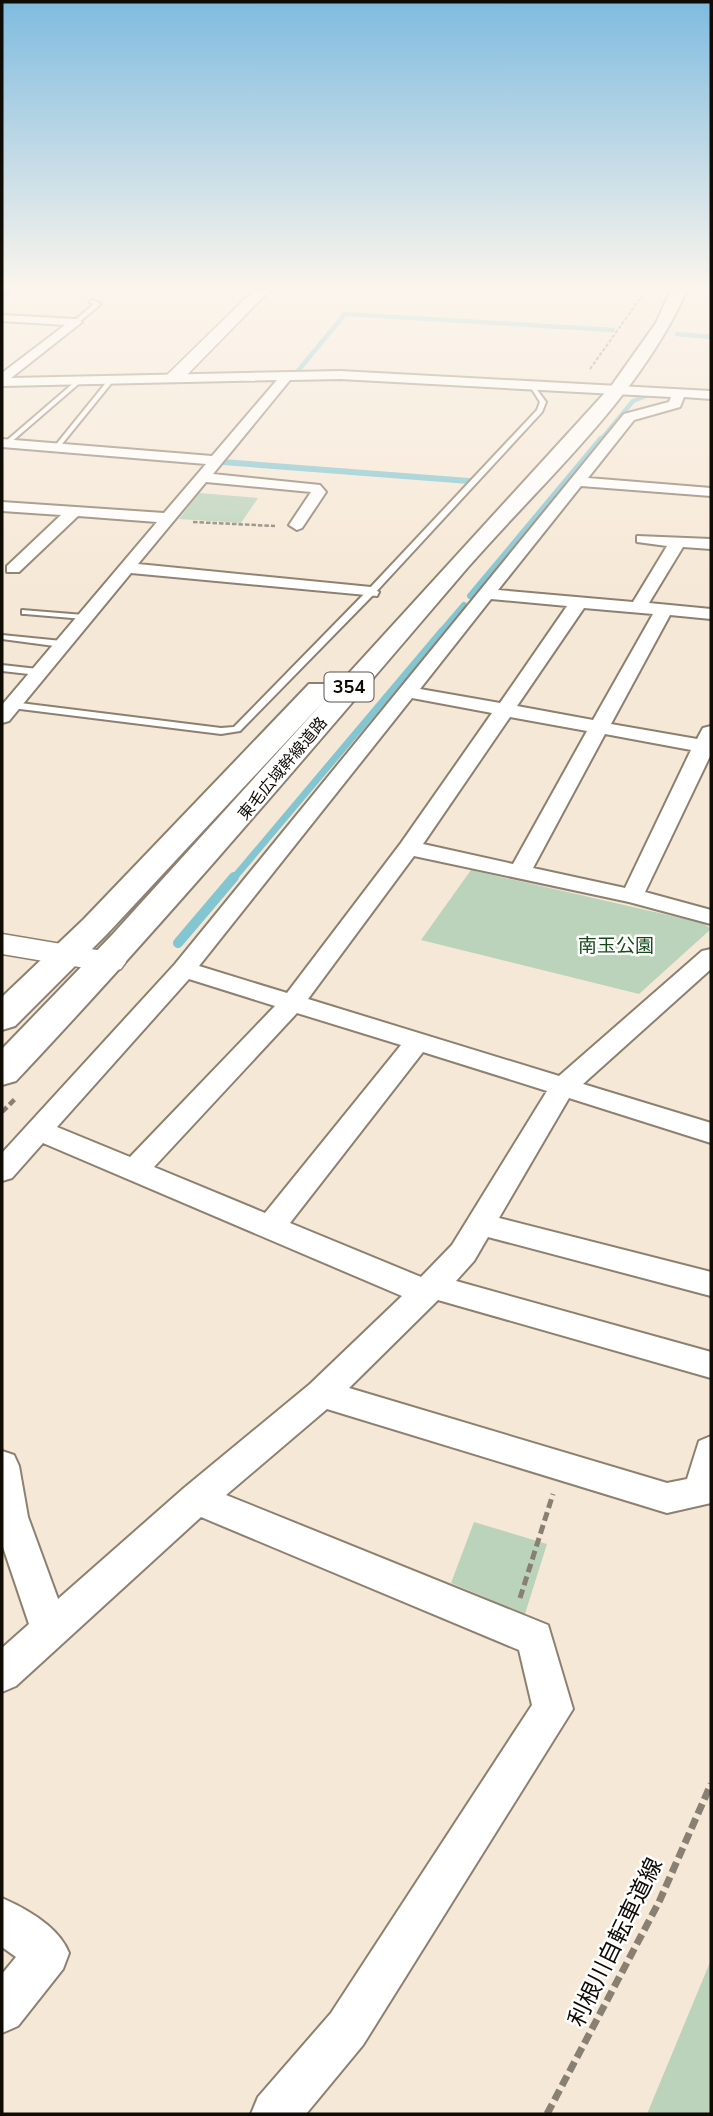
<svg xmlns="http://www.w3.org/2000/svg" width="713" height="2116" viewBox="0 0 713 2116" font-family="'Nunito Sans','Noto Sans JP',sans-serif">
	<rect width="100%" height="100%" fill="#f6e8d6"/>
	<path fill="#bbd3bb" d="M199,493L258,498L241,523L179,519Z
		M471,870L703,923L711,929L639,994L421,940Z
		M474,1522L547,1544L525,1614L451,1583Z
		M711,1960V2114H647Z"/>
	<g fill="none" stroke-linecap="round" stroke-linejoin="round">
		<path stroke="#83c5d1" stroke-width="4.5" d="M677,334L711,337
			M297,372L345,314L613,330
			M600,441L633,401L648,395"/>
		<path stroke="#83c5d1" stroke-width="6" d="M223,462L469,481
			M470,596L601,439
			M441,632L464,605"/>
		<path stroke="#83c5d1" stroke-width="7" d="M233,879L442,631"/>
		<path stroke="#83c5d1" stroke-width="10" d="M178,943L234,877"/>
		<g stroke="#8d8070" stroke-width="4">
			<path id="lane" d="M92,300L101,304L78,323H74V321L94,304L89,302Z
				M109,379L114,380L58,449H54V447Z
				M77,380L82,381L9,444H5V442Z
				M528,383H532L546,402L542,412L374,594L240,731L221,734L12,708L8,705L12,702L221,728L234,727L368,590L537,410L540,402Z
				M22,610L84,615L88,617L84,619L25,614H22Z
				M2,635L62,641L66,644L62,647L2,639Z
				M2,665L38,669L42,672L38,675L2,671Z"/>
		</g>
		<g stroke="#8d8070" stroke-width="4">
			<path id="street" d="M2,290H11L2,295Z
				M2,315L76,319L82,322L11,378L340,371L711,391V399L684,397L680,407L634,420L588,478L711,488V496L581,486L498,590L633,602L667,546L637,542V536L711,539V549L683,547L649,603L711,609V619L670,615L611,724L697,739L703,728L711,726V754L645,892L711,910V924L629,902L414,856L308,999L559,1076L702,951L711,949V969L583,1084L711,1123V1143L569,1098L499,1218L711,1272V1296L488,1237L474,1261L456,1281L711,1352V1378L438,1300L349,1388L667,1483L687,1479L699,1441L711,1436V1503L667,1513L327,1409L226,1495L548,1625L573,1709L363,2045L306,2114H251L258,2097L331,2013L532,1705L519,1650L201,1517L16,1686L2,1692V1648L29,1624L2,1544V1451L14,1455L19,1466L28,1517L58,1599L184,1488L310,1384L402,1296L43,1143L12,1178L2,1181V1153L175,964L624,414L669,402L671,397L340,379L290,380L213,474L320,485L326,492L302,528L297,530L289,525L311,492L206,482L138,564L371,587L379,592L377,596L131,573L9,721L2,723V705L157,522L78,516L19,572H7V566L61,515L2,511V502L164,513L206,464L2,447V439L212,456L277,380L2,386V373L65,325L2,321ZM491,599L567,606L500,703L420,689ZM584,608L653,614L593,720L517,706ZM412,698L492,713L401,843L287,993L199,966ZM510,717L587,731L513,864L423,844ZM605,734L691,750L625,888L533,868ZM189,979L275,1006L130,1157L57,1127ZM297,1013L401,1045L265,1213L154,1167ZM423,1052L547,1091L452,1245L421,1277L290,1223Z
				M2,1898C27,1909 59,1927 69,1953L63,1969L18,2026L2,2033V1974L16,1957L2,1947Z"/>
		</g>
		<g stroke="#8d8070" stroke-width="3">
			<path id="secondary" d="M254,290H270L180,382H168L165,378L168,374Z
				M2,934L109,952L121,955L126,962L121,969L109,972L2,954Z"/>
		</g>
		<g stroke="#8d8070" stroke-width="4">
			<path id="highway" d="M671,290H687C638,399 546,478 469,566C320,740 173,914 16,1081L2,1085V1049L112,935L325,700L108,933L15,1026L2,1030V997L84,919L309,684H329L333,690L329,695L612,385L656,323Z"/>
		</g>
		<path stroke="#898074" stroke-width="2" stroke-dasharray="3.5 2" stroke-linecap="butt" d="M590,369L646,290"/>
		<path stroke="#898074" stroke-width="2.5" stroke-dasharray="4.5 2" stroke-linecap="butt" d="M193,522L275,526"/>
		<path stroke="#898074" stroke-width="4.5" stroke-dasharray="7 3.5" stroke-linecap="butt" d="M2,1112L16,1098"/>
		<path stroke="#898074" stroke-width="5" stroke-dasharray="9 4.5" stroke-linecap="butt" d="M520,1598L553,1494"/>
		<path stroke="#898074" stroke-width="7" stroke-dasharray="11 5" stroke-linecap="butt" d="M547,2114L659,1902L711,1784"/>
		<use href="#lane" fill="#fff" fill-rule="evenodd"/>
		<use href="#street" fill="#fff" fill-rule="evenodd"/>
		<use href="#secondary" fill="#fff" fill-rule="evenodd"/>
		<use href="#highway" fill="#fff" fill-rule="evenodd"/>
	</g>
	<linearGradient id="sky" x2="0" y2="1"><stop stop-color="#7fbbdf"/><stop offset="0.49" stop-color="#fbf5ed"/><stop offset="1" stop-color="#fbf5ed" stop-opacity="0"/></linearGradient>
	<rect width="713" height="586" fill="url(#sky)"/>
	<g text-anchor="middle" stroke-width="5" stroke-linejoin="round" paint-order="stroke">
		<g font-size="16" fill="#0f0b05" stroke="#fff">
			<text transform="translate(282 768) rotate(-50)" y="6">東毛広域幹線道路</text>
		</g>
		<rect fill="#fff" stroke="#575450" stroke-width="2" x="324.5" y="672.5" width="49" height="29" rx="5"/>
		<g font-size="18" font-weight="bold" fill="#0f0b05">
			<text x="349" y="693">354</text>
		</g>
		<g font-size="19" fill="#144c19" stroke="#fff">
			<text x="616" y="952">南玉公園</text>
		</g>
		<g font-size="23" fill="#0f0b05" stroke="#fff">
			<text transform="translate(615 1942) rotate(-64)" y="8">利根川自転車道線</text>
		</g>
	</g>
	<rect width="713" height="2116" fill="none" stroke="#0f0b05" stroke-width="7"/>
</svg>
